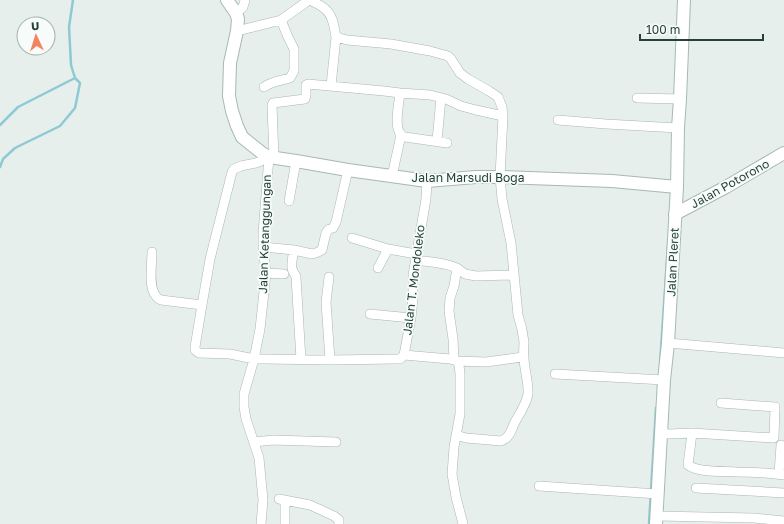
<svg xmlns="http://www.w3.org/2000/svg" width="784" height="524" viewBox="0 0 784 524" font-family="'Golos Text',sans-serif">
	<rect width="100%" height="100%" fill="#e6efeb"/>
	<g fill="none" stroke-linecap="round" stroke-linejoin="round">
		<path stroke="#8ec9d4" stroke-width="2.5" d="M0,125L18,107L75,78
			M0,167L3,159L15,148L60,126L75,108L80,83L75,78L71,65L69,27L73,0
			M660,364L668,245
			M649,524L656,408"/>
		<g stroke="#a8b8b2" stroke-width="10">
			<path id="minor" d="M310,0C315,3 321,5 325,9C333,15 334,27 336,37L347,40L391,44L430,51L448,56L451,59L460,73L468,79L489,91L498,97L502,107L503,116L500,177L502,199L511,243L518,315C521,324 523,333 524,342C524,347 523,353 524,358C524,368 529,384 528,394C526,405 520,413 515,422C511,430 510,438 501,441L466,438L456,435
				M236,13L243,7L245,0
				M237,31L281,20L309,0
				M331,86L336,37
				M264,87C270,82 282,80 290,78L294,71V49L288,37L281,20
				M400,93C399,103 394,125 400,133C401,136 403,136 405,137L447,143
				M637,98L680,99
				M558,120L606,124L678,128
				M437,141L441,98
				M274,158L272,105L273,103L305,99L306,95V85L308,84L384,91L400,93L430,95L446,99L461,106L476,110L503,116
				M392,176L401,135
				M289,201L296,161
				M352,238L388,249
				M263,247L294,250L312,254L316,253L322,250L326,233L329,229L333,228L336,222L348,170
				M294,250C293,255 290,267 293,271C294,273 295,274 296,277L301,360
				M152,252C152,264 148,287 156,296C156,297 159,299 161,300L202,305L195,347V350L199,353L230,354L254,359H265L330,360L396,359H400L404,355L450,359L457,361L459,365L460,374V414L454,447L452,474L456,497L463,524
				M415,260C429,262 444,262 457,268L454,286L450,298L449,311L453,339L454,360
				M378,268L388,249L416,254
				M457,268L465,274L476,276L514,275
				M266,273L284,274
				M329,277L326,302L330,360
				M202,305L210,259L232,172L234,169L241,166L256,163L261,161L264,155
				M370,314L411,318
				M668,343L784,353
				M404,355L411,318L413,297V275L426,199L427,181
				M457,361L486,362L523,357
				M555,374L664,380
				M661,433L669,434L692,433L774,438L775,407L721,403
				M692,433L688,465C698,473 724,471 737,472C753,472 769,473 784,475
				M254,442L273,440L336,442
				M779,474L781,445
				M539,486L658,494
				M696,488L784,493
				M279,499L310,505L334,516L339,520V524
				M285,501V524
				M657,516L754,518L784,521
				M261,524L263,500L259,458L246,419L244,407V394L254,359L260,329L266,273L263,247V233L269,157"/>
		</g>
		<g stroke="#a8b8b2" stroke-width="14">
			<path id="tertiary" d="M227,0L236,13L238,19L237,31L230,63L229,96L232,111L237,126L242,137L262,153L269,157L296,161L348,170L427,181L476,177H500L612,181L677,187
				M675,214L726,187L784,153"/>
		</g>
		<g stroke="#a4bbb3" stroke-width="14">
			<path id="secondary" d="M656,524L664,380L668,343L677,187L678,128L680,99L684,0"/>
		</g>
		<use href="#minor" stroke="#fff" stroke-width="9"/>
		<use href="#tertiary" stroke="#fff" stroke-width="12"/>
		<use href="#secondary" stroke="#fff" stroke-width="12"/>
	</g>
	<g text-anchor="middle" stroke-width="3.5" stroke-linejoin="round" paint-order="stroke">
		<g font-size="12" fill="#24423a" stroke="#f7fbf9">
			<text x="468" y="182">Jalan Marsudi Boga</text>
			<text transform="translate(730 184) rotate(-29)" y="4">Jalan Potorono</text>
			<text transform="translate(265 234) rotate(-88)" y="4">Jalan Ketanggungan</text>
			<text transform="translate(673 262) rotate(-87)" y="4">Jalan Pleret</text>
			<text transform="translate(414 280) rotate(-83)" y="4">Jalan T. Mondoleko</text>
		</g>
	</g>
	<g transform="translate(36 36) rotate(356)"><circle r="19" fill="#f7fbf9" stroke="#a3b1ad"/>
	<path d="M0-3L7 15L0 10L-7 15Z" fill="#f4845f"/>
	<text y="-6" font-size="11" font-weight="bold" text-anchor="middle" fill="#24423a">U</text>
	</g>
	<path d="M640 34v6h123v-6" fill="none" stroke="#24423a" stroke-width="2"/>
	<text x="646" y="34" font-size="12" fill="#24423a" stroke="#f7fbf9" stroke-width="3" paint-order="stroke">100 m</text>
</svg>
